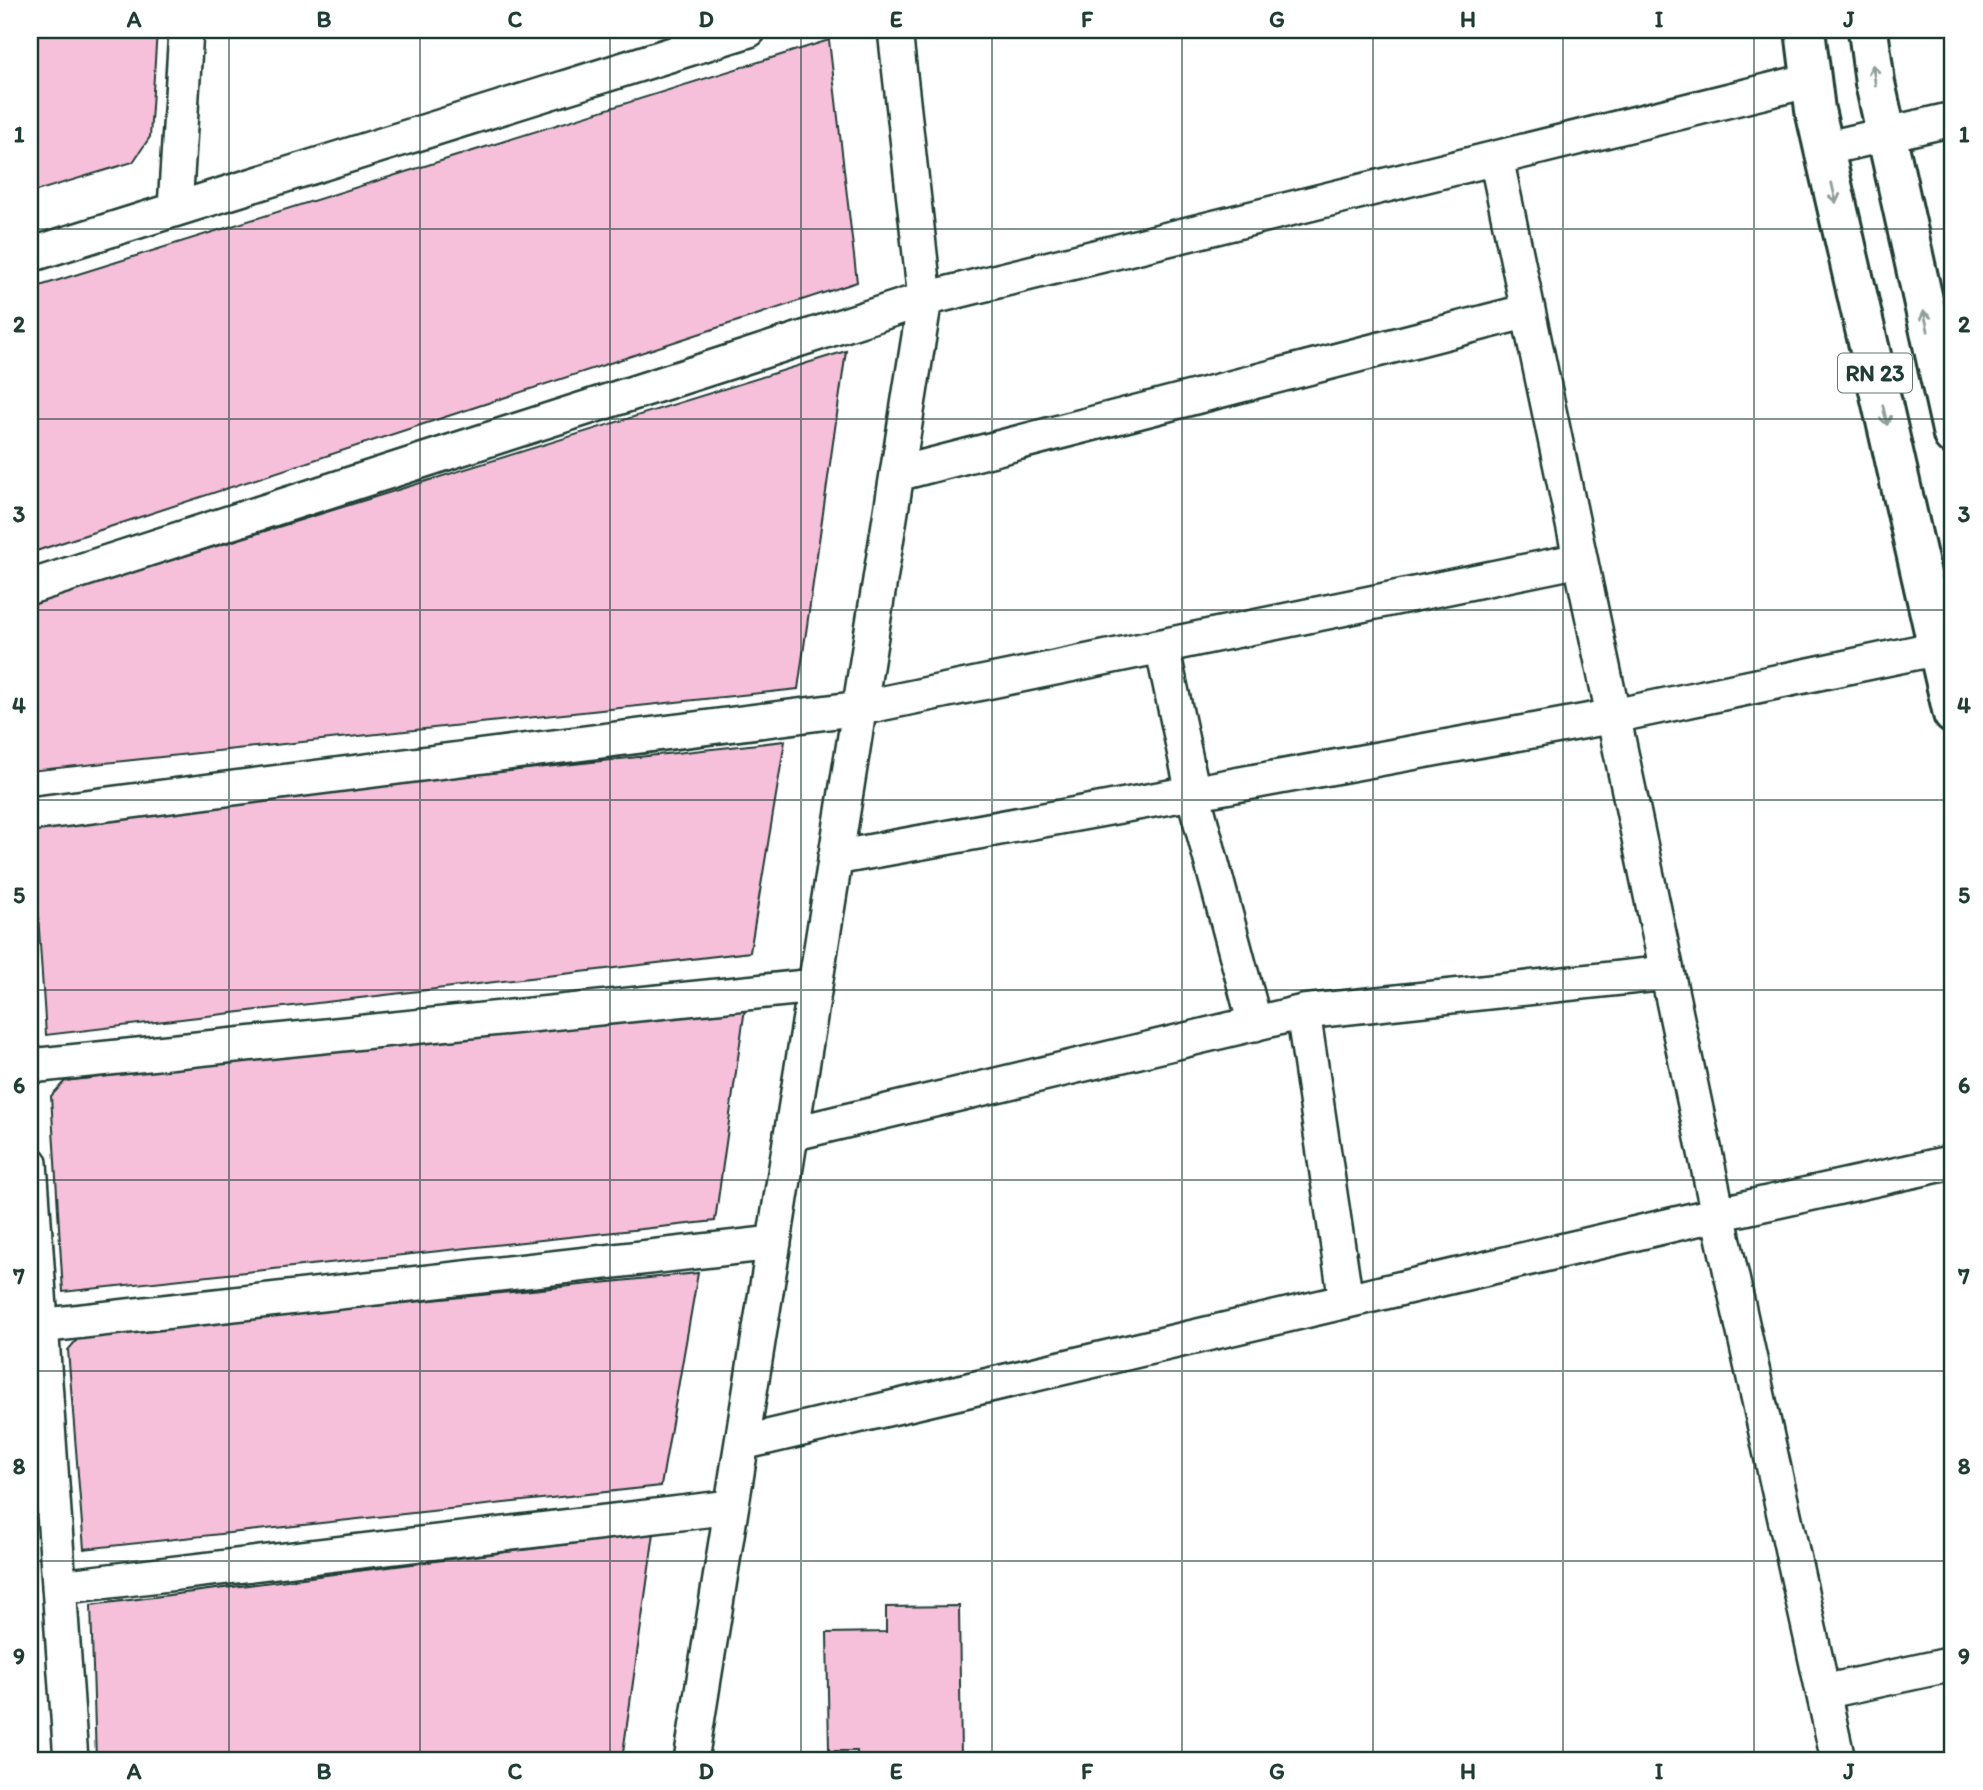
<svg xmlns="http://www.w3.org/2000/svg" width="1983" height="1790" viewBox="0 0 1983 1790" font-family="Itim,sans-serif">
	<rect width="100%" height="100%" fill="#fff"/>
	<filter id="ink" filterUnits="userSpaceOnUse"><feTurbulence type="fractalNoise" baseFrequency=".0143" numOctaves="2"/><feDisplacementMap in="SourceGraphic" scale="14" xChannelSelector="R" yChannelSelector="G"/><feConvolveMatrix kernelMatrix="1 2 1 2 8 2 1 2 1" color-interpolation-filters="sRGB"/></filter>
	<g filter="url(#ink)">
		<path fill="#f6c0da" stroke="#1f3d34" stroke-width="2" d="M30,30H157L150,137L133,162L30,193Z
			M829,40L857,282L30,553V289Z
			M846,351L798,689L30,771V604Z
			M785,741L750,952L46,1035L32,823Z
			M746,1001L715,1221L63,1292L51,1096L65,1081Z
			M698,1273L661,1486L84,1549L68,1350L80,1336Z
			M654,1533L623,1753L561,1760H96L91,1605Z
			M959,1606L961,1760H857V1751H829L827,1633L886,1632V1607Z
			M30,1700L35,1760H30Z"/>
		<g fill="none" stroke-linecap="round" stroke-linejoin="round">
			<g stroke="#1f3d34" stroke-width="38">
				<path id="minor" d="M1823,149L1953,119
					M1496,158L1718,1214L1838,1760
					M175,208L186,30
					M30,255L749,30
					M897,474L1528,311
					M30,587L925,299L1811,80
					M1162,646L1193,793L1255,1024
					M30,814L860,708L1580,560
					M835,858L1614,716L1938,648
					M1303,1012L1346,1301
					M30,1066L815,986
					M791,1134L1303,1012L1667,973
					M30,1163L71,1760
					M30,1327L774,1243
					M742,1443L1718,1214L1953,1162
					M59,1587L731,1507
					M1823,1692L1953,1664
					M691,1760L925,299L895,30"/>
			</g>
			<g stroke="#1f3d34" stroke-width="44">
				<path id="primary" d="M1805,30L1815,110L1953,714
					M1868,30L1875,83L1953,435"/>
			</g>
			<use href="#minor" stroke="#fff" stroke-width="33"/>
			<use href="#primary" stroke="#fff" stroke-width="38"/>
		</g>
		<defs><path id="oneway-shaft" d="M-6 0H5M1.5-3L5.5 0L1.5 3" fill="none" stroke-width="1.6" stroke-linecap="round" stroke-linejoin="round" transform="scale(1.75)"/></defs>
		<g stroke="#8f9e9a">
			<use href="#oneway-shaft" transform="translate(1874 75) rotate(-98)"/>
			<use href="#oneway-shaft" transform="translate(1834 193) rotate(77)"/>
			<use href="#oneway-shaft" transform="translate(1926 321) rotate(-102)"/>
			<use href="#oneway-shaft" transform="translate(1885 415) rotate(77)"/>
		</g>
	</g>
	<path fill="none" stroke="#1f3d34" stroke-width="2" stroke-opacity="0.55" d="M229,30V1760M420,30V1760M610,30V1760M801,30V1760M992,30V1760M1182,30V1760M1373,30V1760M1563,30V1760M1754,30V1760M30,229H1953M30,419H1953M30,610H1953M30,800H1953M30,990H1953M30,1180H1953M30,1371H1953M30,1561H1953"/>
	<g text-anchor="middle" stroke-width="6" stroke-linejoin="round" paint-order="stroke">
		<rect fill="#fff" stroke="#627771" stroke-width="2" x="1838" y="353.5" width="74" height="39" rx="5"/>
		<g font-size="23" font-weight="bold" fill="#1f3d34">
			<text x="1875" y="381">RN 23</text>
		</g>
	</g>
	<rect width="1983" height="1790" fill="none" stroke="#fff" stroke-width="77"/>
	<rect x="38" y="38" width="1906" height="1714" fill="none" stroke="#1f3d34" stroke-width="2.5"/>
	<g font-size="23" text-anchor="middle" font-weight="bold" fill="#1f3d34">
		<text x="134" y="27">A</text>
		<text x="324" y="27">B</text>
		<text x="515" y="27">C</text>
		<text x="706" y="27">D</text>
		<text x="896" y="27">E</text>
		<text x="1087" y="27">F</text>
		<text x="1277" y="27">G</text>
		<text x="1468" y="27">H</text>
		<text x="1659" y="27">I</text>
		<text x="1849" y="27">J</text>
		<text x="19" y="142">1</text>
		<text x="1964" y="142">1</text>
		<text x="19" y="332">2</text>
		<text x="1964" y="332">2</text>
		<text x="19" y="522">3</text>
		<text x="1964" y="522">3</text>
		<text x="19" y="713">4</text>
		<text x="1964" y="713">4</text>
		<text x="19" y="903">5</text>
		<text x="1964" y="903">5</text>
		<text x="19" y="1093">6</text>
		<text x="1964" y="1093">6</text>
		<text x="19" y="1284">7</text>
		<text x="1964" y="1284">7</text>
		<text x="19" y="1474">8</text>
		<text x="1964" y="1474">8</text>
		<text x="19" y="1664">9</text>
		<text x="1964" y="1664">9</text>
		<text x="134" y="1779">A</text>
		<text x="324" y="1779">B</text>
		<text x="515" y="1779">C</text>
		<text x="706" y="1779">D</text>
		<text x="896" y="1779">E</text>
		<text x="1087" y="1779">F</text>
		<text x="1277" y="1779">G</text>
		<text x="1468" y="1779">H</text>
		<text x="1659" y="1779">I</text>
		<text x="1849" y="1779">J</text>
	</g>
</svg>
